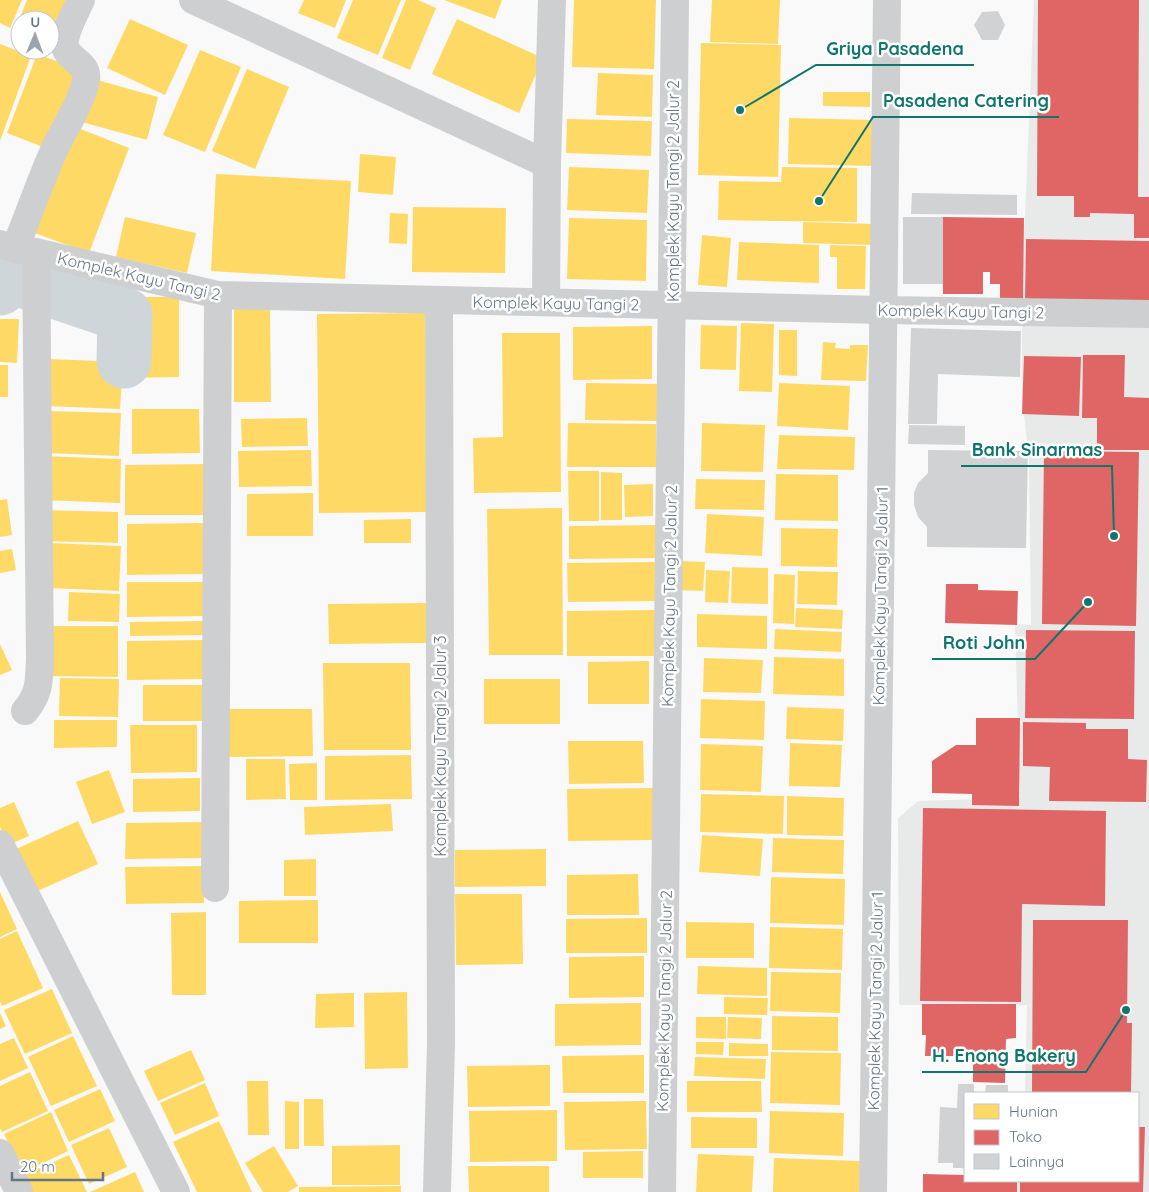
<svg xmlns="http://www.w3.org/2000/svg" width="1149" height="1192" viewBox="0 0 1149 1192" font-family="Quicksand,sans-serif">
	<rect width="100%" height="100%" fill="#f9f9f9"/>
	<path fill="#e8e9e9" d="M1034,0H1149V1192H1012V1181H1138V1093H1025L1027,1005H899L898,818L918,801L1020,798L1015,624L1031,625L1029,460L1022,396V289Z"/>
	<path fill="#ffd966" d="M0,0H22L10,28L0,23Z
		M27,0H76L56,49L50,46V20H20V34L14,32Z
		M304,0H346L335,28L298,13Z
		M353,0H401L378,55L337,38Z
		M406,0H418L436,8L410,70L382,58Z
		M444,0H502L495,19Z
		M574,0H656L654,69L572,67Z
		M712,0H780L778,44L710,42Z
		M130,19L188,45L165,95L107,68Z
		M457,19L543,58L519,113L432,74Z
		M701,43L781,45L778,177L698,175Z
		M0,44L31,56L0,141Z
		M200,50L241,67L205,152L163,135Z
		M37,54L78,69L48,149L7,133Z
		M247,69L289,87L255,169L212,151Z
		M598,73L653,75L652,117L596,115Z
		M94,79L158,97L147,140L82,122Z
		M823,92H870V107L823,106Z
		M789,118L875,120L874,166L788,164Z
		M567,119L652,121L651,156L566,153Z
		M73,126L129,148L89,253L32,232Z
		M360,154L396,157L393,195L358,192Z
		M569,167L649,170L647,213L567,210Z
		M782,167L857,168V222L718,220L719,181L781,182Z
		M216,174L351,181L345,279L211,271Z
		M413,207L506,208L505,273L412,272Z
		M390,213L408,214L407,244L389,243Z
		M125,217L196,233L187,273L116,257Z
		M569,218L647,220L646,281L567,279Z
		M803,222L874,224L873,245L803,243Z
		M702,235L731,238L727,287L698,285Z
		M739,242L819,245V283L737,280Z
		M830,245L866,246L865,289H837V257H830Z
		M126,297H179V377L127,378Z
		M270,308L271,402H234V309Z
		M425,313L427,512L319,513L317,314Z
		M0,319H19L17,363L0,362Z
		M741,323L774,324L772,392L739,391Z
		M701,325L737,326L736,370L700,369Z
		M652,326V379L573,380V327Z
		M779,330H797V376L779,375Z
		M502,333H560L561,492L474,493L473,438L503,437Z
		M823,342L836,343L835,348L850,349V345H868L866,381L821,380Z
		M49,359L123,362L120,409L46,406Z
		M0,365H8V397H0Z
		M586,383L657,384V421L585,420Z
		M779,383L850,386L848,430L777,426Z
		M132,409H199L200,453L132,454Z
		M48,411L121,413L119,456L46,453Z
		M307,418L308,446L242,447L241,419Z
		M568,423L656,424V467H567Z
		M702,423L765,425L763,472L701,471Z
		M779,435L855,437L854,470L777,469Z
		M311,450L312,486L239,487L238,451Z
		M42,456L121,459L120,503L41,500Z
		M205,464L206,515H125V465Z
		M568,471H599V521H569Z
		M601,472L622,473V520H601Z
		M776,474L838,475V521L775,520Z
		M696,479L765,480L764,510L695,509Z
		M653,484V516L625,517L624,485Z
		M313,493V536H247V494Z
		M7,499L12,535L0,537V500Z
		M562,508L563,655H489L487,509Z
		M43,510L118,512V543L42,541Z
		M707,514L764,517L762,556L705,553Z
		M411,519V543H364V520Z
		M203,523V574L127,575V524Z
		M658,525V558L569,559V526Z
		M781,528L838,529L837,567L781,566Z
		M50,543L121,546L119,591L48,588Z
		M12,549L16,570L0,573V551Z
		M680,561L705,562L703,591L678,590Z
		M658,562L659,601L568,602L567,563Z
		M732,567L768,568V604L731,603Z
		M706,570L730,571L728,603L705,602Z
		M798,571L838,572L837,605L797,604Z
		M774,574L795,575L794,624L773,623Z
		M127,582H206L207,616L127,617Z
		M69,592L120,594L119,622L68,621Z
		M427,603V643L329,644L328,604Z
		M796,608L843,610L842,629L795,627Z
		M655,610V656H567V611Z
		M697,614L767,616V649L697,647Z
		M206,621V635L130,636V622Z
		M46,626H118V677L46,676Z
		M775,629L842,632L841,652L774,649Z
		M208,640V679L127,680V641Z
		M0,644L12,670L0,675Z
		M774,657L844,659V696L773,694Z
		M704,658L763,660L761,693L703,692Z
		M649,661V704H588V662Z
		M323,663H410L411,750H324Z
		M60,678L119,679L118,717L59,716Z
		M484,679H560V724H484Z
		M143,685H208V721H143Z
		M701,699L765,701L764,740L700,738Z
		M787,707L844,709L843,741L786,739Z
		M223,709H312L313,756L223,757Z
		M54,720H117V747L54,748Z
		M130,725H197V772L131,773Z
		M568,741H643L644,783L569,784Z
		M790,743L842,745L840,787L789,786Z
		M701,744L763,746L761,792L700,790Z
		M411,755L412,799L325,800V756Z
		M246,759H285L286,799L246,800Z
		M317,763V800H290L289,764Z
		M109,770L125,812L92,824L76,782Z
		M200,778V811L133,812V779Z
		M653,788V840L568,841L567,789Z
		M701,794L784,796L783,834L700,832Z
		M787,796L844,798L843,836L787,835Z
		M14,802L29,836L8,845L0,827V808Z
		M391,804L393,831L305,835L304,807Z
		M78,821L98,864L33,893L14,850Z
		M205,822L206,858L125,859L126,823Z
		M702,835L763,839L760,876L699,872Z
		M773,838L844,840L843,874L772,872Z
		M546,849V886L455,887V850Z
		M316,859V896H284V860Z
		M204,866V903L126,904L125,867Z
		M638,874L639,915H567V875Z
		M771,877L845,879L844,925L770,923Z
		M0,892L17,929L0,937Z
		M455,894H522L523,964L456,965Z
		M318,900V943H239V901Z
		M206,912V995H172L171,913Z
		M647,918V953H566V919Z
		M686,922L754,923V958H686Z
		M770,927L843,929L842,970L769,968Z
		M17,931L43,988L2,1006L0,1001V939Z
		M644,956V997L569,998V957Z
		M698,966L767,968V996L697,994Z
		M771,972L841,973L840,1013L770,1011Z
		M52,989L72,1033L25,1054L4,1010Z
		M407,992L408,1068L365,1069L364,993Z
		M354,993V1027L315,1028L316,994Z
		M724,997L768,998L767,1015L724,1014Z
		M641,1003V1045L555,1046V1004Z
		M0,1013L6,1026L0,1029Z
		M772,1016L838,1017V1051L772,1050Z
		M696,1017H726V1039L696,1038Z
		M728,1017L762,1018L761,1039L727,1038Z
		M73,1036L97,1086L51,1106L28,1057Z
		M14,1038L28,1068L0,1081V1044Z
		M696,1042H724L723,1055L696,1054Z
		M729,1043L768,1044V1056H729Z
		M191,1050L205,1080L158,1101L144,1071Z
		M771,1052L841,1053L840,1105L770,1103Z
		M644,1055V1093H563L562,1056Z
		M695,1057L766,1059L765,1079L694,1076Z
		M550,1065V1106L468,1107L467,1066Z
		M30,1072L48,1111L2,1132L0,1128V1086Z
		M247,1081H268L269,1135H248Z
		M687,1081H761L762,1112H687Z
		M205,1083L219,1116L175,1135L160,1103Z
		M100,1089L115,1121L69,1142L54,1110Z
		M304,1099H323L324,1146H304Z
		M285,1101L299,1102V1149H285Z
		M646,1101L647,1149L565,1150L564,1102Z
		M557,1110V1161L470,1162L469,1111Z
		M770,1111L844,1113L843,1156L769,1153Z
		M51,1112L68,1151L22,1173L4,1134Z
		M691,1117L757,1118V1148H691Z
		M219,1121L252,1192H197L173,1142Z
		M109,1128L127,1167L89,1184L71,1145Z
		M400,1145V1185H332V1146Z
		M274,1146L298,1186L288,1192H263L245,1163Z
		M643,1151V1178H583V1152Z
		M698,1154L754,1156L752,1192H696Z
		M69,1155L87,1192H26L20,1177Z
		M774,1158L860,1161L859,1192H773Z
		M468,1166H549V1192H469Z
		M135,1172L144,1192H90Z
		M401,1186V1192H299V1187Z"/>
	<path fill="#e06666" d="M1038,0H1139L1138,197H1149V238H1134V214L1090,213V217H1074V196H1037Z
		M943,217L1024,218L1023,300H1000V284H990V272H983V294H943Z
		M1026,239L1149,241V305L1025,303Z
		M1083,355H1125L1124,397L1149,398V450H1097V418H1082Z
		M1024,356L1081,357L1079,416L1022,414Z
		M1044,451L1139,452L1136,626L1042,624Z
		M946,584H978V590L1018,591L1017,625L945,623Z
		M1026,630L1135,631L1134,719L1025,718Z
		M976,718H1020L1019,806L972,805V794L932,793V761L956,745H976Z
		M1023,722L1086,723V729H1128V759L1147,760L1146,802L1049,801L1050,767L1023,766Z
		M923,808L1106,811L1105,906L1022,904L1021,1002L920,1001Z
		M1033,920H1128L1127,1023H1132L1131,1093H1032Z
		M922,1004H1016V1038L1006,1039L1005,1083L973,1082V1056H925L926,1035H922Z
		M1138,1127H1145L1143,1192H1020V1181H1138Z
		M923,1174L965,1175V1181H1017V1192H923Z"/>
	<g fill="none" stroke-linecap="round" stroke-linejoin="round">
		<path stroke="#ced6d9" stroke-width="55" d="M0,288L3,282L13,277L125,315L124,361"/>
	</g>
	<path fill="#d0d2d3" d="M998,11L1005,25L998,40H982L974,25L982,12Z
		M912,193L1017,195V215L911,214Z
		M903,217H943V284H903Z
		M911,328L1021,331L1020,377L938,374L937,424H908Z
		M909,425L965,426V445L908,444Z
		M928,450L1028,451L1026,548L927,547V527L918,517L914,505V493L918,483L928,473Z
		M958,1084H974V1093H965V1168H953V1163H938L940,1107L957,1108Z
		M986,1085H1008V1093H985Z"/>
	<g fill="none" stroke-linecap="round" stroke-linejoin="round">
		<path stroke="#cecfd0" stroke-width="28" d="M193,0L547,164
			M0,244L15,249L36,252L218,295L882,310L1149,314
			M15,249C28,216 40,182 54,150C65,127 81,104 86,80C89,62 68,61 65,46C63,34 76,11 81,0
			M546,302L547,164L552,0
			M25,711C40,693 39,681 40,659L36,252
			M0,844L176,1192
			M215,888L218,295
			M0,1153L19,1192
			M437,1192L441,1043L439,300
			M662,1192L675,0
			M873,1192L887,0"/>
	</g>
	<g text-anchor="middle" stroke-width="5" stroke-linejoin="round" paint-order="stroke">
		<g font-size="16" fill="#657683" stroke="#fff">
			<text transform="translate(673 191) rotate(-90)" y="6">Komplek Kayu Tangi 2 Jalur 2</text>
			<text transform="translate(139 276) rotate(13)" y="6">Komplek Kayu Tangi 2</text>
			<text transform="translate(556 303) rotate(1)" y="6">Komplek Kayu Tangi 2</text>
			<text transform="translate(961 311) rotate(1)" y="6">Komplek Kayu Tangi 2</text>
			<text transform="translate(669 596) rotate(-89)" y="6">Komplek Kayu Tangi 2 Jalur 2</text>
			<text transform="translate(880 596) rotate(-89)" y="6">Komplek Kayu Tangi 2 Jalur 1</text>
			<text transform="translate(440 746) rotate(-90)" y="6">Komplek Kayu Tangi 2 Jalur 3</text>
			<text transform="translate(664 1001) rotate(-89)" y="6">Komplek Kayu Tangi 2 Jalur 2</text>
			<text transform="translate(875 1001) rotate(-89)" y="6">Komplek Kayu Tangi 2 Jalur 1</text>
		</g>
	</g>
	<path fill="none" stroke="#0f766e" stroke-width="2" d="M740 110L816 65H974M819 201L873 117H1059M1114 536L1112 466H961M1088 602L1035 659H932M1126 1010L1086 1072H922"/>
	<g fill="#0f766e" stroke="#fff" stroke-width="2">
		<circle cx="740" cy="110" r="5"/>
		<circle cx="819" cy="201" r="5"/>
		<circle cx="1114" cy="536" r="5"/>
		<circle cx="1088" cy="602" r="5"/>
		<circle cx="1126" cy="1010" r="5"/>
	</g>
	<g font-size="18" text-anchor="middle" font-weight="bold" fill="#0f766e" stroke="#fff" stroke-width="5" stroke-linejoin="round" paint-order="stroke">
		<text x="895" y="55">Griya Pasadena</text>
		<text x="966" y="107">Pasadena Catering</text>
		<text x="1037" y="456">Bank Sinarmas</text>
		<text x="984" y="649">Roti John</text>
		<text x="1004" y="1062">H. Enong Bakery</text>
	</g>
	<rect x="964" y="1092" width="175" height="90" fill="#ffffff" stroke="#c1c8cd"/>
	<rect x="974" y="1104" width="25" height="15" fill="#ffd966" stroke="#c1c8cd"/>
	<text x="1009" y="1117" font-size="15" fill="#657683">Hunian</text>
	<rect x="974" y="1130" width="25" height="15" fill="#e06666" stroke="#c1c8cd"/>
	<text x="1009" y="1142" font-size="15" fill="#657683">Toko</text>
	<rect x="974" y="1154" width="25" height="15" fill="#d0d2d3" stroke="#c1c8cd"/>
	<text x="1009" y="1167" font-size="15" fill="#657683">Lainnya</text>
	<g transform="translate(35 35) rotate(1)"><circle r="24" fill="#ffffff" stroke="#c1c8cd"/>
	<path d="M0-4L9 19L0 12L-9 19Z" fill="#99a4ac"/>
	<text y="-8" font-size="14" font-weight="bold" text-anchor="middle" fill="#657683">U</text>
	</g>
	<path d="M12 1172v8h91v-8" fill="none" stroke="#657683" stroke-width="2.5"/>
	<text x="20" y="1172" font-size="15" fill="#657683" stroke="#ffffff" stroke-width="4" paint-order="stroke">20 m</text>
</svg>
